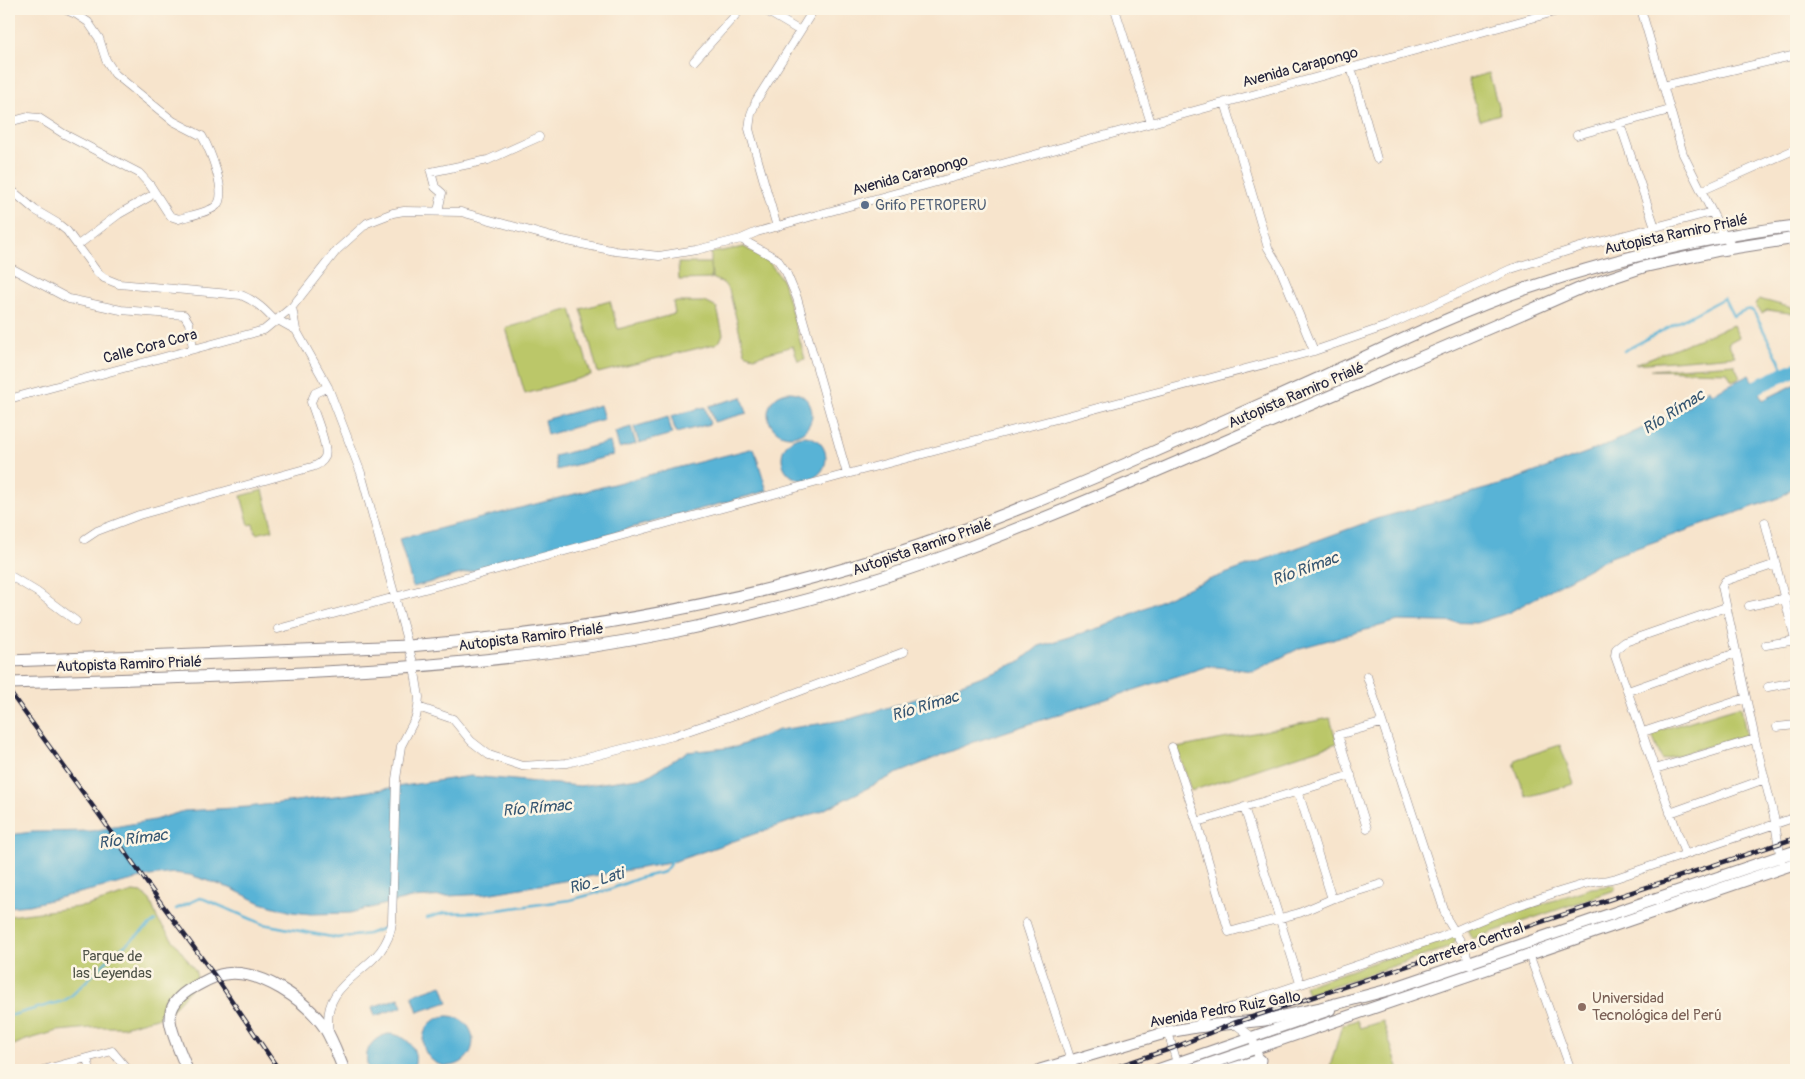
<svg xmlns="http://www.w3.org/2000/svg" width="1805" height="1079" viewBox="0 0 1805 1079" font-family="Pangolin,sans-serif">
	<rect width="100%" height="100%" fill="#fcf5e5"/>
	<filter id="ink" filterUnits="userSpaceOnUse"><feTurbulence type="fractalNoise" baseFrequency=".02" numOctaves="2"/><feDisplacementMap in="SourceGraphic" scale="10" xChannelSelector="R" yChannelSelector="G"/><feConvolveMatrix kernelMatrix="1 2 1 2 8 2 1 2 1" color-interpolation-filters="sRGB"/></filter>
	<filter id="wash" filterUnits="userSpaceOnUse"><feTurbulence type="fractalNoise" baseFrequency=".0096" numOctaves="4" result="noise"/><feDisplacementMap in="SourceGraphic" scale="20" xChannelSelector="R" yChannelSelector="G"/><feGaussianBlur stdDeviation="1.12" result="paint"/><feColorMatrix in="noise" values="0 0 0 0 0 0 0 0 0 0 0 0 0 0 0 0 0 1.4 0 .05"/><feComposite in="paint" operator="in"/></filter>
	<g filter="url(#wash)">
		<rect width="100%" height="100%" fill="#f7e4cc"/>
		<path fill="#bbc769" stroke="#6e7452" d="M1489,73L1500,114L1480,120L1468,79Z
			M744,247L769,262L783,281L805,359L798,361L793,346L754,357L745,353L729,290L723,283L712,278L711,264V279L679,280L678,263H711V253Z
			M1759,299L1796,309V314L1767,310L1762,313L1755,305Z
			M610,301L618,329L675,314L673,302H705L717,308L723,334L720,341L715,344L598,373L581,309Z
			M571,309L591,375L525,394L506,328Z
			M1733,325L1739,337L1728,343L1735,356L1635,364Z
			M1734,364L1740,377L1732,381L1727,372L1650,370Z
			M263,490L273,530L256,534L253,524L249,525L241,496Z
			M1741,706L1746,735L1662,760L1651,733Z
			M1330,718L1337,743L1191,791L1177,748Z
			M1560,745L1574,784L1526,797L1515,767V763L1517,759Z
			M1615,885V890L1472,939L1467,929L1591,888Z
			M133,892L142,893L150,900L158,920L195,970L198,981L167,1015L123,1027H101L58,1031L26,1040L9,1047V916L86,906Z
			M1453,935L1457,938L1451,947L1308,994L1305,986Z
			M1357,1020L1360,1028L1383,1021L1399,1070H1329L1342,1025Z"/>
		<path fill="#58b3d6" stroke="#3d6a88" d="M1749,375L1763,400L1796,384V485L1781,497L1608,558L1508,613L1476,623L1398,621L1300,648L1254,671L1208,666L974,742L898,773L821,811L670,863L486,894L411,898L350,913L311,914L292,912L261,903L230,888L190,875L174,873L150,876L29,905L9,907V835L32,832L91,831L154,820L184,811L248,807L343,795L470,776L580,786L646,777L687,752L736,747L779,730L850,719L948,689L1019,662L1039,646L1105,626L1192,586L1376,519L1503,484L1599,448L1683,410L1706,391L1709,389L1711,394Z
			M768 414a22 22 0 1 1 44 0a22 22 0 1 1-44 0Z
			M742,397L747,413L714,422L709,406Z
			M600,405L604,419L547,435L544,420Z
			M705,407L710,424L676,433L671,416Z
			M668,417L672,434L639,443L634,427Z
			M631,427L636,444L619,448L615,432Z
			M782 458a22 22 0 1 1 44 0a22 22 0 1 1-44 0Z
			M610,442L613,455L557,470L554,456Z
			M754,448L767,491L413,587L399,539Z
			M442,985L448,1002L418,1012L412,995Z
			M399,998L402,1007L375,1016L372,1007Z
			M423 1041a25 25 0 1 1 50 0a25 25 0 1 1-50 0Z
			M388,1034C408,1034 421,1051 413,1070H369C362,1054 370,1038 388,1034Z"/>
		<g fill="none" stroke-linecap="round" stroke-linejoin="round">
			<path stroke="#58b3d6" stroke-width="2.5" d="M1624,351L1724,298L1733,316C1740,313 1748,306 1754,312L1786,374
				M176,909L200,898L204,899L263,924L337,938L368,934L387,927
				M427,918L444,913L483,912L570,900L608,890L639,878L664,872L673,860
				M9,1016L63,1001L70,997L113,955L155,921"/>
			<path stroke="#58b3d6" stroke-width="14" d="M1740,394L1796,369"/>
		</g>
	</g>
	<g filter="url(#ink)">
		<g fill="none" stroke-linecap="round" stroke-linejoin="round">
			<g stroke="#8c8384" stroke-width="9">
				<path id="minor" d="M763,9L800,31
					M1115,9L1151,123
					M1641,9L1683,154L1724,236L1733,248
					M694,61L741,9
					M1351,67L1377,159
					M1663,86L1796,55
					M1225,102L1268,248L1279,266L1314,351
					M9,122L28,117L39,118L64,134L139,173L150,185L170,216L179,219C188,216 210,212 216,206C229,195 209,148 202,136L173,121L115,74L106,60L99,38L88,22L76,14L64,9
					M1620,124L1655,227
					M1577,135L1670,110
					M9,188L35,210L57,223L67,231L97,272L104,278L119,284L241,295C256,301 265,310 276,322
					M1701,191L1796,149
					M438,211L442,193L435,187L431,172L488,160L539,137
					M777,227L749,129L751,114L756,101L814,9
					M741,239L777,259L786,272L797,298L847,474
					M78,245L119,214L149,197
					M9,267L69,299L121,310L184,315L189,323L193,348
					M292,307L296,330L328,387L361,473L414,666L419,697L418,707L416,717L401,746L396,779L392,922C387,974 319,974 329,1032
					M278,320L296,330
					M9,399L264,330L292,307L337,250L367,223L393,213L404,211L461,212L563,240L615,251L659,256L696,250L741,239L757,232L813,216L1565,9
					M1765,522L1796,643
					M85,539L97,531L139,515L312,467C318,465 322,463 325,457C329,447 314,413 311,402L315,393L328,387
					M1776,564L1725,581L1722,586L1755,739L1774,817L1781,860
					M9,575L37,592L76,621
					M1749,606L1786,598
					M278,629L847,474L1314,351L1387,326L1511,269L1580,247L1712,212
					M1766,645L1796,640
					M1367,676L1447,919L1464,947L1470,965
					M1768,687L1796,682
					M1628,691L1736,653
					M418,707L453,719L471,741L489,755L522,766L567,763L673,736L755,708L904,652
					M1777,727L1796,725
					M1643,732L1746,698
					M1172,747L1197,822L1229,932L1299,913L1332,899L1381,884
					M1655,769L1755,739
					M1298,791L1332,899
					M1244,807L1300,983
					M1670,813L1765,779
					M1197,822L1351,775
					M1367,828L1338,735L1381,723
					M1685,854L1615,656L1616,649L1625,642L1726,607
					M1026,923L1071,1061
					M1529,954L1571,1070
					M1234,1023L1252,1037L1263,1070
					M1196,1027L1206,1016L1441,937C1487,916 1536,898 1585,884C1595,881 1606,881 1616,878L1796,817
					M1168,1032L1177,1063
					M87,1058L90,1070
					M43,1070L112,1051L128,1070"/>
			</g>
			<g stroke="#8c8384" stroke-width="12">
				<path id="major" d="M1156,1070L1330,1010"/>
			</g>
			<g stroke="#8c8384" stroke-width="13">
				<path id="highway" d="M9,661L409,646C613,630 816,589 1008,513C1114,471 1219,423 1324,376C1389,346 1458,312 1525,289C1590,267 1657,249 1724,237C1748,232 1772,229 1796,226
					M9,683C228,675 458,676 673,632C767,612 861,587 951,554C1054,516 1155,472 1256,428C1364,381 1473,336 1581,288L1643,267L1720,250L1796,238
					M187,1070C183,1058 170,1031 170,1019C170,1004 181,994 194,987C204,982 214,975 225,974C259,968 307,1001 325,1028C333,1041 338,1056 344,1070
					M1040,1070L1168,1032L1196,1027L1265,1020L1320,1008L1388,990L1796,851
					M1192,1070L1796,863
					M1228,1070L1260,1060"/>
			</g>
			<use href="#minor" stroke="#fff" stroke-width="8"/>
			<use href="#major" stroke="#fff" stroke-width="10"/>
			<use href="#highway" stroke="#fff" stroke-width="11"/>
			<g stroke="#22223b" stroke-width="4.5">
				<path id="rail" d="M9,691L100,816L161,903L215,976L279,1070
					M1107,1070L1173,1048L1234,1023L1796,838"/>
			</g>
			<use href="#rail" stroke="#fcf5e5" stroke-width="2.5" stroke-dasharray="8" stroke-linecap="butt"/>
		</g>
	</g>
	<circle fill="#5c6f8a" stroke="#fcf5e5" stroke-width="2" cx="865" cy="205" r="5"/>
	<circle fill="#8d6e63" stroke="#fcf5e5" stroke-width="2" cx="1582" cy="1007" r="5"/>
	<g text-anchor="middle" stroke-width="5" stroke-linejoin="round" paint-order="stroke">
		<g font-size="15" fill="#22223b" stroke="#fcf5e5">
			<text transform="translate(1300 67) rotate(-15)" y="5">Avenida Carapongo</text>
			<text transform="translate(910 175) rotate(-15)" y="5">Avenida Carapongo</text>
			<text transform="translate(1676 234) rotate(-12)" y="5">Autopista Ramiro Prialé</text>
			<text transform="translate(150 346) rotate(-15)" y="5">Calle Cora Cora</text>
			<text transform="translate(1296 395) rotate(-23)" y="5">Autopista Ramiro Prialé</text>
			<text transform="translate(922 547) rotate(-19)" y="5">Autopista Ramiro Prialé</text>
			<text transform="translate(531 637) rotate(-7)" y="5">Autopista Ramiro Prialé</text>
			<text transform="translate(129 664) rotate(-2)" y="5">Autopista Ramiro Prialé</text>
			<text transform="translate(1471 945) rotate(-19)" y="5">Carretera Central</text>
			<text transform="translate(1225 1009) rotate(-10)" y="5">Avenida Pedro Ruiz Gallo</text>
		</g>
		<g font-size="15" fill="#4e5e75" stroke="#fcf5e5" text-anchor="start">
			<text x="875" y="210">Grifo PETROPERU</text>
		</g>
		<g font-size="15" fill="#505449" stroke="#fcf5e5">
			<text x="112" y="961">Parque de<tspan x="112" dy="17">las Leyendas</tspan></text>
		</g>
		<g font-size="15" fill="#785e54" stroke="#fcf5e5" text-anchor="start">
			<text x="1592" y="1003">Universidad<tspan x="1592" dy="17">Tecnológica del Perú</tspan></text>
		</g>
		<g font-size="16" font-style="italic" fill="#355571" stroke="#fcf5e5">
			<text transform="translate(1673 411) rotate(-32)" y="6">Río Rímac</text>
			<text transform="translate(1305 568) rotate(-20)" y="6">Río Rímac</text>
			<text transform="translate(925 705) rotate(-17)" y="6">Río Rímac</text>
			<text transform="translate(537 807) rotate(-5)" y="6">Río Rímac</text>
			<text transform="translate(133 838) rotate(-7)" y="6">Río Rímac</text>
			<text transform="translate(596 880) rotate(-16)" y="6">Rio_Lati</text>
		</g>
	</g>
	<rect width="1805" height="1079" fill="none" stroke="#fcf5e5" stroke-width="30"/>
</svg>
